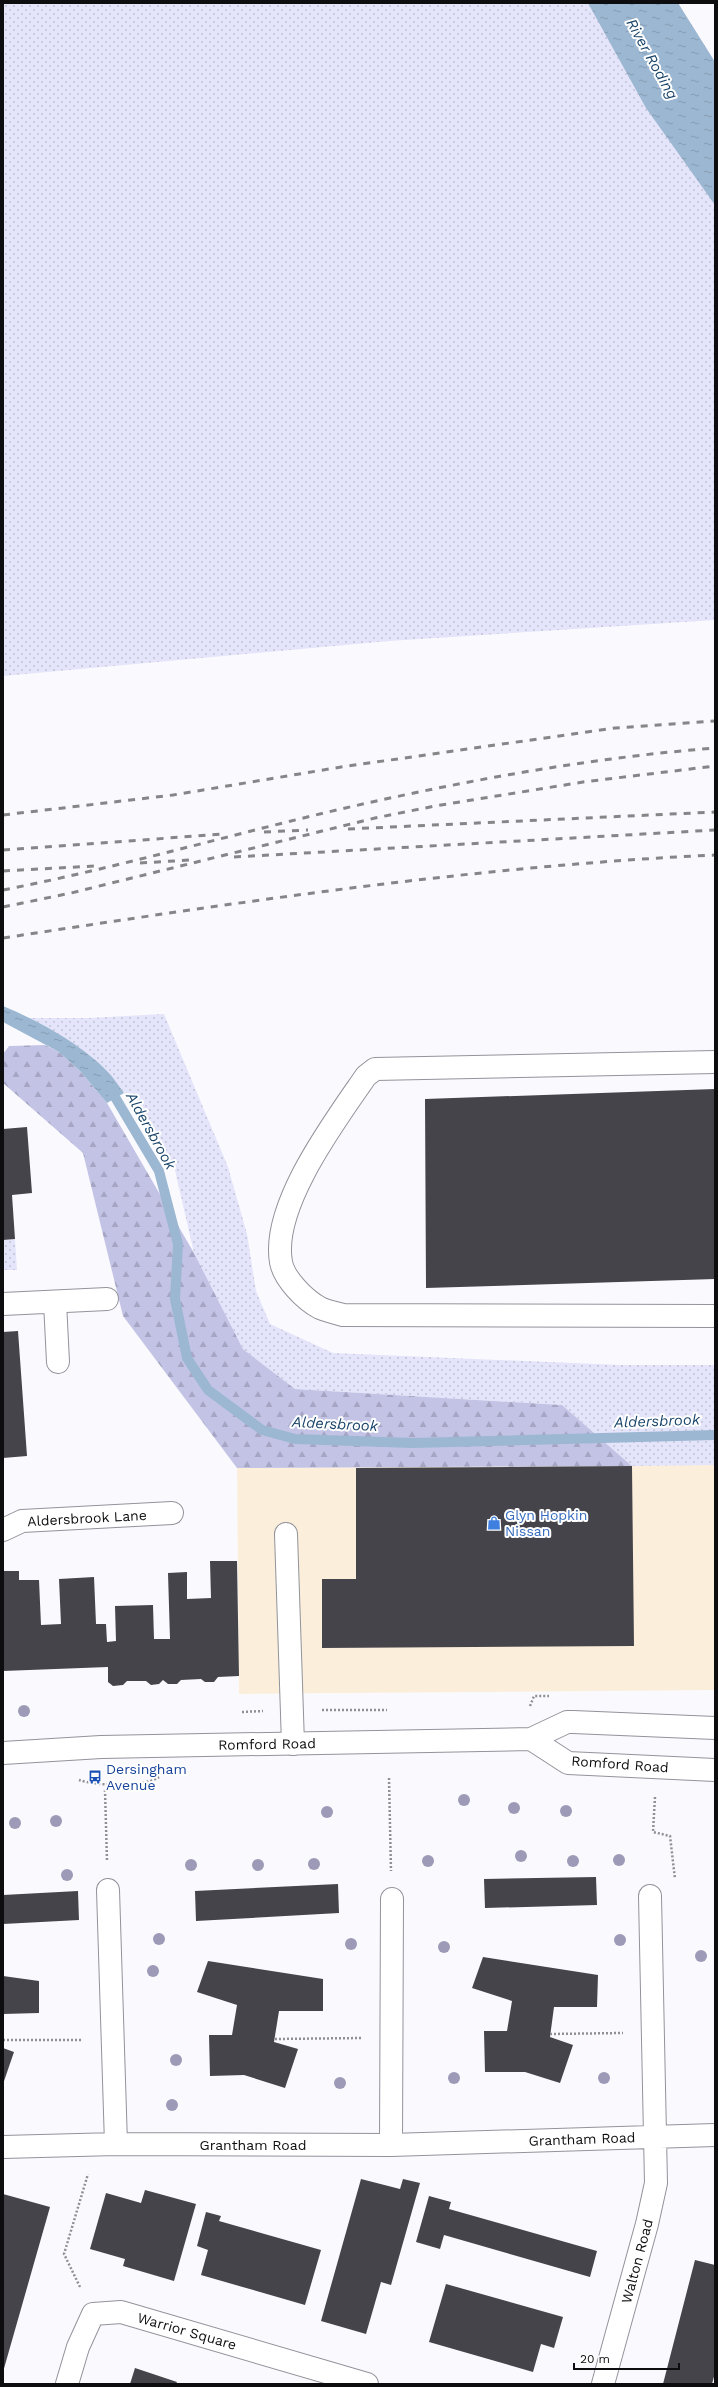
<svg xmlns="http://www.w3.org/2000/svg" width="718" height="2387" viewBox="0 0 718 2387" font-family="'Work Sans',sans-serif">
	<defs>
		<pattern id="grass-dots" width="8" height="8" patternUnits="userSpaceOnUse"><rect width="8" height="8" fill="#e4e4fa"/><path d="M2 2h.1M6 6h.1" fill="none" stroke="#c2c2d5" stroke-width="1.8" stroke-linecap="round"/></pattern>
		<pattern id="forest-firs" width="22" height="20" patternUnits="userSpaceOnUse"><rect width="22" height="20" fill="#c3c3e6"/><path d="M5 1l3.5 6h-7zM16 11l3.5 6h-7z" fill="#a6a6c4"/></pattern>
		<pattern id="water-ripples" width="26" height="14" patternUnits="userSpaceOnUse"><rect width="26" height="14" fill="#9cb7d2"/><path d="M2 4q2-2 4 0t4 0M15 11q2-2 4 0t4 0" fill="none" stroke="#859cb3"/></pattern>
	</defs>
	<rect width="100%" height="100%" fill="#fafafe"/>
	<path fill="#fbefdb" d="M715,1465V1690L239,1694L237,1468Z"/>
	<path fill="url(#grass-dots)" d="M3,3H678L715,62V620L389,641L3,676Z
		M164,1014L228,1167L247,1234L256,1291L270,1324L333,1353L620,1365H715V1465L632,1466L562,1405L295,1389L243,1349L194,1253L174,1166L124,1093L107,1071L83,1050L28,1018H89Z
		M15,1239L17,1270H3V1240Z"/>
	<path fill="url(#forest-firs)" d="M45,1045L59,1052L80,1071L107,1103L194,1253L243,1349L295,1389L562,1405L632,1466L237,1468L123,1316L83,1153L3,1083V1054L9,1046Z"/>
	<path fill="url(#water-ripples)" d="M588,3H678L715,62V205L646,108Z
		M3,1006C37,1020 81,1044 107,1071C113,1077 118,1085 124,1093L107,1103L80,1071L59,1052L3,1022Z"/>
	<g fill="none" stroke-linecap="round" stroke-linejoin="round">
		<path stroke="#9cb7d2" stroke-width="10" d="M109,1087L159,1171L178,1244L175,1299L187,1358L208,1390L262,1430L295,1439L413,1443L715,1435"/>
	</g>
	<path fill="#46444b" d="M715,1089V1279L426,1288L425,1099Z
		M27,1127L32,1193L12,1195L15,1239L3,1240V1129Z
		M18,1331L27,1456L3,1458V1332Z
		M632,1466L634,1646L322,1648V1579H356V1468Z
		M210,1561H237L239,1676L218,1677L214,1682H205L201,1679L181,1680L177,1684H168L163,1680L159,1684L151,1685L146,1681H127L123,1685L113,1686L108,1682V1667L3,1671V1571H19V1580H39L41,1625L61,1624L59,1579L94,1577L96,1624H106L107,1642L116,1641L115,1606L153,1605L154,1639H170L168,1573L187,1572V1599L211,1598Z
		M596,1877L597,1905L485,1908L484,1879Z
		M338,1884L339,1913L196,1921L195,1891Z
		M78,1891L79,1920L3,1924V1895Z
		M483,1957L598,1975L597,2007H554L550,2037L573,2045L560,2083L525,2072H485L484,2031H507L512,2001L472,1988Z
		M208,1961L323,1979V2011H279L274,2042L298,2049L285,2088L244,2075L210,2076L209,2035H232L237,2005L197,1992Z
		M3,1976L39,1981V2013L3,2014Z
		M3,2048L14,2052L3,2084Z
		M361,2179L400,2189L403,2179L420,2183L391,2285L381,2282L366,2334L321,2321Z
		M145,2190L196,2204L174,2281L123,2266L125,2259L90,2249L106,2193L141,2203Z
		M3,2194L50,2207L3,2372Z
		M429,2196L451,2202L449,2209L597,2251L590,2277L444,2235L440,2249L416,2242Z
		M206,2212L221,2216L219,2221L321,2250L305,2305L201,2275L208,2250L197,2246Z
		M695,2260L715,2265V2373L712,2384H663Z
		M446,2284L563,2317L554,2348L541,2344L533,2372L429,2342Z
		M135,2368L177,2382L176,2384H130Z"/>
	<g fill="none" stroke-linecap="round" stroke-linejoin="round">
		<g stroke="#92939b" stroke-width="24">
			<path id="minor" d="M715,1062L375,1069L366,1076C335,1121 271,1206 281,1262C284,1279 305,1300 320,1308C327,1311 335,1313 343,1315L715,1316
				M55,1302L58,1362
				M3,1304L107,1299
				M3,1530L22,1521L172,1513
				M286,1534L293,1744
				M108,1890L116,2144
				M391,2145L392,1899
				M3,2147L116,2144L391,2145L715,2135
				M67,2384L78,2347L93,2314L121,2312L367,2384
				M603,2384L647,2224L656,2183L650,1896"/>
		</g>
		<g stroke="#92939b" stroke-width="24">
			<path id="major" d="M531,1739L568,1763L715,1770
				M3,1753L101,1747L531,1739L567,1722H573L715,1728"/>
		</g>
		<path stroke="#909093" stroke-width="2.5" stroke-dasharray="2 2" stroke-linecap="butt" d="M530,1706L534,1696H549
			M322,1710H387
			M242,1712L263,1711
			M389,1778L391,1871
			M79,1780C97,1786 143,1788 159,1777
			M105,1790L107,1861
			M655,1797L653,1832L670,1836L675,1879
			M550,2034L623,2033
			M275,2039L362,2038
			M3,2040H82
			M80,2287L64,2254L88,2174"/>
		<use href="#minor" stroke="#fff" stroke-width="22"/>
		<use href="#major" stroke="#fff" stroke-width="22"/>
		<path stroke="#868689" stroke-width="3" stroke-dasharray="7 7" stroke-linecap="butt" d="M3,815L173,795L341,767L615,728L715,721
			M348,829L715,812
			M264,832L308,830
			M3,850L224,834
			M234,857L715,830
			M140,863L190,860
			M3,871L94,866
			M3,890C127,866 249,829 372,802C485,777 600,757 715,748
			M3,907L71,893L375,818L435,806L583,782L715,766
			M3,938C240,902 476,866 715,855"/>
	</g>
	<g fill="#9c9ab7">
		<circle cx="24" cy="1711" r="6"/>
		<circle cx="464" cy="1800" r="6"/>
		<circle cx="514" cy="1808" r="6"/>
		<circle cx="566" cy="1811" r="6"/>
		<circle cx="327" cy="1812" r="6"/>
		<circle cx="56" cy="1821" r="6"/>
		<circle cx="15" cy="1823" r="6"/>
		<circle cx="521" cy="1856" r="6"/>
		<circle cx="619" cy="1860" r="6"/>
		<circle cx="428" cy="1861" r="6"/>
		<circle cx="573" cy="1861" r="6"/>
		<circle cx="314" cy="1864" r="6"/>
		<circle cx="191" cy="1865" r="6"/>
		<circle cx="258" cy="1865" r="6"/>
		<circle cx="67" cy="1875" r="6"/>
		<circle cx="159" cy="1939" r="6"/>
		<circle cx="620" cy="1940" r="6"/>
		<circle cx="351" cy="1944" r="6"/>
		<circle cx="444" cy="1947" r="6"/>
		<circle cx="701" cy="1956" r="6"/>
		<circle cx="153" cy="1971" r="6"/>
		<circle cx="176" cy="2060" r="6"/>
		<circle cx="454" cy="2078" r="6"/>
		<circle cx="604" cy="2078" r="6"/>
		<circle cx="340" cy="2083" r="6"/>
		<circle cx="172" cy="2105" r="6"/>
	</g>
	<defs>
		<g id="shop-bare" transform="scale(1.08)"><path d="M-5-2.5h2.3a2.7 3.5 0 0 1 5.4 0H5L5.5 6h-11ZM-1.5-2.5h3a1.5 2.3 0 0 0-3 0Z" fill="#3f7fe0" stroke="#fff" stroke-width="2.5" paint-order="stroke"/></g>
		<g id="bus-bare" transform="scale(1.08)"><path d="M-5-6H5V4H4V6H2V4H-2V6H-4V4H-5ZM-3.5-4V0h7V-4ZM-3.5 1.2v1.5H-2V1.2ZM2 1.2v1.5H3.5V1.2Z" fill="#1a4fb4" stroke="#fff" stroke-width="2.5" paint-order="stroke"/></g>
	</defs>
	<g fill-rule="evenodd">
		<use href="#shop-bare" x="494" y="1523"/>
		<use href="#bus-bare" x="95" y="1777"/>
	</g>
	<g text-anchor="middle" stroke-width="4" stroke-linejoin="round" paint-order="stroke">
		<g font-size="14" fill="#366cbe" stroke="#fff" text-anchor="start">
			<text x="505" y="1520">Glyn Hopkin<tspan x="505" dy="16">Nissan</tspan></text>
		</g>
		<g font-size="14" fill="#0d0d0f" stroke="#fff">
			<text transform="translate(87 1518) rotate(-3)" y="5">Aldersbrook Lane</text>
			<text transform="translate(267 1744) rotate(-1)" y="5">Romford Road</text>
			<text transform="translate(620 1764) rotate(4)" y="5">Romford Road</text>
			<text transform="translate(582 2139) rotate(-2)" y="5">Grantham Road</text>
			<text x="253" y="2150">Grantham Road</text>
			<text transform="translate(637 2261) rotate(-75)" y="5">Walton Road</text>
			<text transform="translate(187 2331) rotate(16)" y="5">Warrior Square</text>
		</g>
		<g font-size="14" fill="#164399" stroke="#fff" text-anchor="start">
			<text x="106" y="1774">Dersingham<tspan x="106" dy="16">Avenue</tspan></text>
		</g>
		<g font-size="15" font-style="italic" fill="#1a456a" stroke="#fff">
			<text transform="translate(652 59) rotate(61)" y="5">River Roding</text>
			<text transform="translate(151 1131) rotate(61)" y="5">Aldersbrook</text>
			<text transform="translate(657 1421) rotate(-2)" y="5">Aldersbrook</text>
			<text transform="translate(335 1424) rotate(3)" y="5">Aldersbrook</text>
		</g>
	</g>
	<rect width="718" height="2387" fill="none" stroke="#0d0d0f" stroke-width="8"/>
	<path d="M574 2363v6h105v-6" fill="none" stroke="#0d0d0f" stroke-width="2"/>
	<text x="580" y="2363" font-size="12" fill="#0d0d0f" stroke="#ffffff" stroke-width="3" paint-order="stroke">20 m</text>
</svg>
